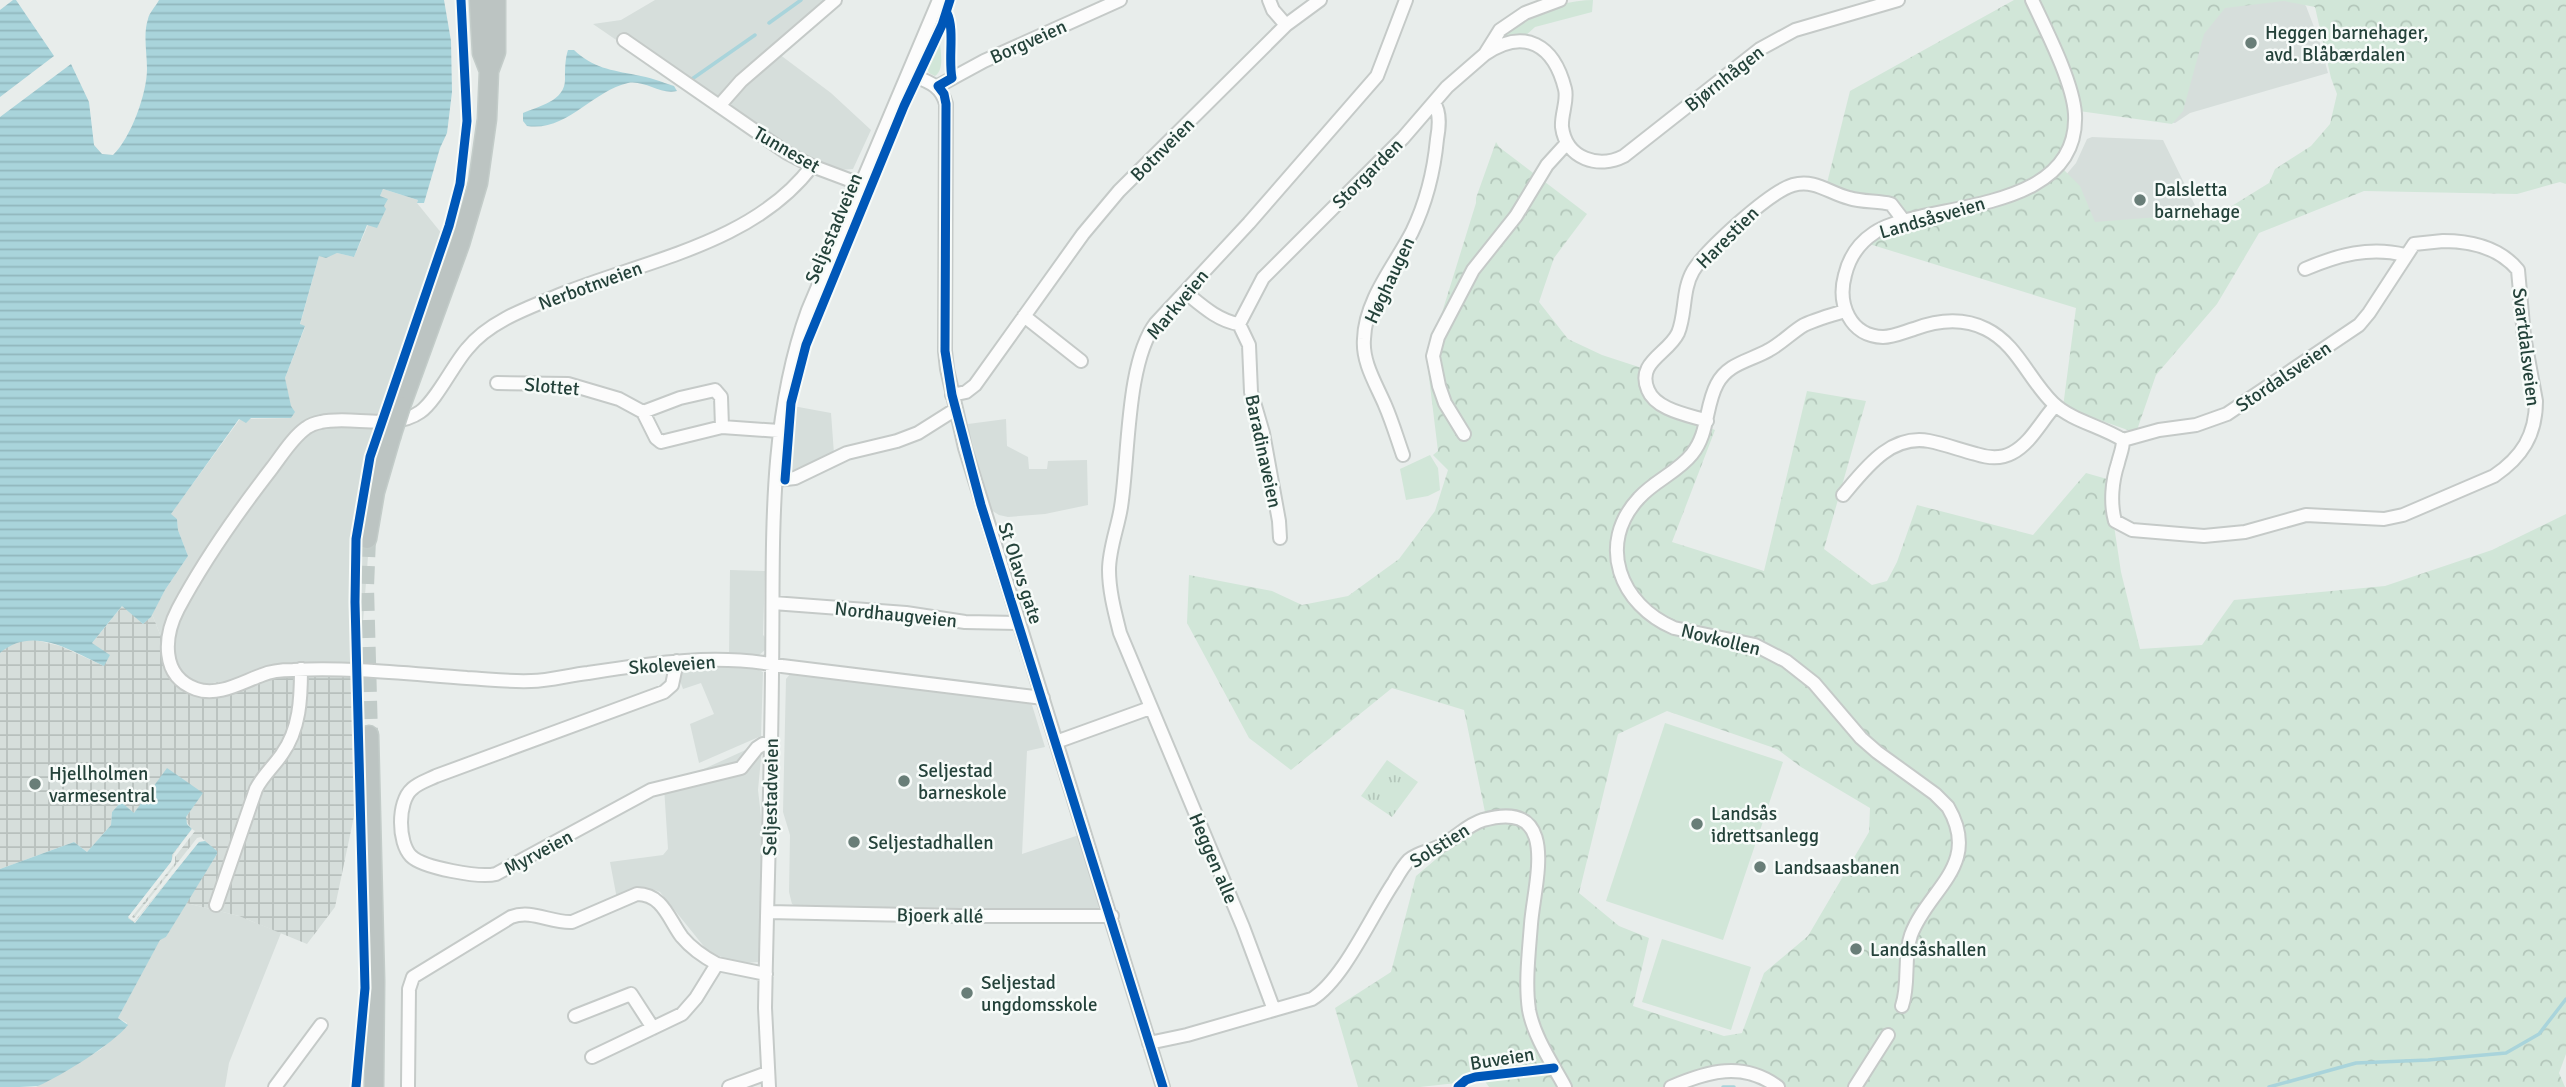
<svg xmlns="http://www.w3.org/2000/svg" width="2566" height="1087" viewBox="0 0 2566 1087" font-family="Signika,sans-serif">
	<defs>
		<pattern id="industrial-grid" width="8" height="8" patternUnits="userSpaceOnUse" patternTransform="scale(1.75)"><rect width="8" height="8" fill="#d6dedb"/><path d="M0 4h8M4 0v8" fill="none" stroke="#b8c0bd"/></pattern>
		<pattern id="forest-crowns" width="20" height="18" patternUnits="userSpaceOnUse" patternTransform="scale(1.75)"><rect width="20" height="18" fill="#d1e6d8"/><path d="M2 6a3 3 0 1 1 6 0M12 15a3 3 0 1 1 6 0" fill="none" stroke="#b3c6ba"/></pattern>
		<pattern id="park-tufts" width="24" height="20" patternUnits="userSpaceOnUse" patternTransform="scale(1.75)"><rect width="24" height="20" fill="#d1e6d8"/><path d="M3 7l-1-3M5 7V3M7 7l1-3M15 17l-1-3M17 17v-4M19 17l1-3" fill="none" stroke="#b3c6ba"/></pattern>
		<pattern id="water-rules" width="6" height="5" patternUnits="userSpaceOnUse" patternTransform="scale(1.75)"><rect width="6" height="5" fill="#a9d4db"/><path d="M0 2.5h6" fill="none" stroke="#91b7bd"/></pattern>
	</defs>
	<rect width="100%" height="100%" fill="#e8edeb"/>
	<path fill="#d6dedb" d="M655,0H842L779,54L831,93L871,130L853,169L839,170L804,157L654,66L593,24L621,20Z
		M2156,0H2300L2306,6L2319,40L2328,73L2190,113L2175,123L2164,122Z
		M2092,137L2163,140L2211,238L2095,235L2065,176L2076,163L2087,139Z
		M383,189L418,200L417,203L451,245L369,543L359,674L296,671L199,685L173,667L152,614L165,590L188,556L178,530L177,519L170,515L240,419L291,418L285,378L305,327L300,325L319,256L337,253L354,257L368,225L384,206L380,196Z
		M793,406L831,413L834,454L797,475L790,470Z
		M1006,419L1007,446L1028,457L1029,469H1047L1048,461L1087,460L1088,505L1045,514L1008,517L999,515L991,510L971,445L968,424Z
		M730,570L765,571L763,635L767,639L765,650L758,656H729Z
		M753,667L763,672L761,736L699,763L690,724L714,714L701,683L683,689L679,678L681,671L686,668Z
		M790,674L1026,702L1032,705L1045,747L1027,751L1022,854L1079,835L1101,906L1091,913L798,907L792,904L789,892L790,835L783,812L786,679Z
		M750,748H762L758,790L764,842L761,959L758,962L746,963L725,959L706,949L660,892L652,889H642L617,899L610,862L663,855L668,849L664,787Z
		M186,903L239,916L281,933L229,1063L225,1087H36L100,1050L127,1026V1023L118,1018L160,939L166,937Z"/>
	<path fill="url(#industrial-grid)" d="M123,605L143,624L152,614L173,667L199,685L296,671L359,674L358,797L335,907L307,944L239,916L186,903L217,854L199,841L134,923L128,918L171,861L172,855L192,829L185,820L186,817L202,793L134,813L120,803L112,812L111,825L87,852L74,842L0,869V653L9,645L22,640H35L60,646L104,666L92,643Z"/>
	<path fill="#d1e6d8" d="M1593,0L1592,12L1535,27L1523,38L1495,45C1510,17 1562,0 1593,0Z
		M937,44H940C941,55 944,70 935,76L929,73L927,68Z
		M1430,455L1438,468L1440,490L1428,496L1406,500L1400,469Z
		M1665,723L1783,762L1723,940L1606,901Z
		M1662,939L1751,967L1731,1030L1642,1002Z"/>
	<path fill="url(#forest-crowns)" fill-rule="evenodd" d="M2014,0H2566V184L2560,182L2517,194L2364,191L2259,233L2217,304L2156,375L2136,433L2063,407L2076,308L1866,243L1915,220L1826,187L1850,91ZM2284,1L2315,7L2331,78L2337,94L2330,124L2311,146L2275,169L2269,183L2222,212L2095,222L2080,186L2059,165L2082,126L2079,111L2172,124L2183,111L2204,34L2225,8Z
		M1496,142L1499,147L1587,214L1554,258L1539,302L1568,339L1602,355L1651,371L1642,384L1660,407L1715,430L1672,542L1764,571L1807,391L1866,401L1824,549L1872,585L1887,581L1897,562L1917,505L2033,535L2086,473L2107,479L2121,572L2140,649L2202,645L2234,600L2385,586L2492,550L2566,514V1054L2559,1073L2565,1087H1775L1739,1070L1680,1087H1489L1484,1080L1420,1087H1358L1335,1008L1391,972L1416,876L1486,817L1464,710L1392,688L1291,770L1249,738L1187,623L1189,575L1272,591L1302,605L1348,596L1399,559L1435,511L1448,470L1433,455L1438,451L1427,361L1476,203V198ZM1667,711L1777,749L1801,767L1870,808L1869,832L1808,936L1764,973L1742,1033L1724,1036L1633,1006L1649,938L1619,926L1579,893L1618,734Z"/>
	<path fill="url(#park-tufts)" d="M1387,760L1418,782L1392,817L1361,796Z"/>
	<path fill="url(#water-rules)" d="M13,0H16L54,56L0,97V10Z
		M159,0H444L451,41L452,92L447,133L440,148L424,203H417L418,200L383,189L380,196L388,199L384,206L386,209L377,228L367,225L354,257L337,253L326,258L319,256L300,324L305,326L285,378L291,406L295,412L291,418H251L246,423L239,419L171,514L177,519L178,530L188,556L165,590L151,617L143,624L122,606L92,643L110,655L104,666C71,651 33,625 0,653V117L71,64L89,102L94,145L102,154L113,155C131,138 147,93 147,69C147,53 143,34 148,19C149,13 156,6 159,0Z
		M568,50H574C593,68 611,70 636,75C649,77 662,82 674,86L677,91C660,95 645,80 628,83C592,91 567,132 527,126L523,121V113C539,106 566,101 565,78C565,70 565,59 568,50Z
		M167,768L203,793L186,817L187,824L192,829L172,855V861L128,918L135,923L199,841H205L217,851V854L166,937L160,940L118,1018L128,1025C113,1044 61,1076 38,1086C28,1087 11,1087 0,1087V869L74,842L87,852L111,825L112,812L121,802L134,813Z"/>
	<path fill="#e8edeb" d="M192,829L195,831L175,857V863L132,917L134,918L197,838L201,837L205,841L199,842L134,922L128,917L171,862L174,853Z"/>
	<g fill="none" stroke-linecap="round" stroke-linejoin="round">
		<path stroke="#a9d4db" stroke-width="3.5" d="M769,23L801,0
			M692,79L755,35
			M1723,1087H1734
			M2269,1087L2356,1063L2428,1060L2506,1053L2539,1034L2566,999"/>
		<path stroke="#c1cbc8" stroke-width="18" stroke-dasharray="18 9" stroke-linecap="butt" d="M367,539L365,587L369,735"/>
		<g stroke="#c5cac8" stroke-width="16">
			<path id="minor" d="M1269,0L1273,10L1286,25
				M2032,0C2046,30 2073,82 2075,114C2079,196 1978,203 1919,217C1904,221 1887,224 1874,233C1859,243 1849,258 1845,275C1837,304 1850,336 1883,337C1893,337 1904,332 1914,329C1938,320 1962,317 1986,329C2017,344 2029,380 2053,403C2072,421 2101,426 2123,440
				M624,40L787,153L812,166L860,184
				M1485,54C1525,27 1554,45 1565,89C1568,101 1561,114 1562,127C1566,159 1599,169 1624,156L1760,49L1795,30L1898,0
				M909,74C926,81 941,84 946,104L945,351L947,369L965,448L1163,1087
				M938,86L984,61L1120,0
				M719,106L741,81L835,0
				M812,166C754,243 647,260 562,294C530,307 489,321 467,349C453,365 436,401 420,412C393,431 350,415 321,422C316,423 310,425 306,428C292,438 282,455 272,468C238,512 204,560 178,609C164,636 160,676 196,689C218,697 242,682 262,675C271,671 283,670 293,670C351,667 410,674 467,678C488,679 510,682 531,681C550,681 569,675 588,673C652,663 718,653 782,666L1043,698
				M2443,241C2471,241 2499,247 2518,270L2524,336L2536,401C2536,435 2522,457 2494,476L2403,515L2384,519L2306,515L2245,532L2204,536L2132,530L2115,521C2110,503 2112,481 2118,463C2120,454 2123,449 2123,440L2159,430L2196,425L2227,414L2359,325L2369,313L2414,244Z
				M2305,269C2338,255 2370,246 2405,255
				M1185,292C1201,305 1218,321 1239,324L1263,278L1403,138L1447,87L1485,54L1500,30L1525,13L1560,0
				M1845,311C1831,315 1817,319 1804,325C1792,332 1782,343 1769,350C1750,361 1728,363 1717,384C1705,406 1709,433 1692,454C1678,472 1654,481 1639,498C1596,544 1620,605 1674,628L1755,645L1786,661L1814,683L1861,738L1877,752L1935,794L1948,807C1982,865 1928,889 1911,935C1903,958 1910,982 1902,1006
				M1024,316L1081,361
				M1239,324L1249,345L1251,392L1263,433L1279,521L1280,538
				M497,383L568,384L619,399L643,412L656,438L661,442L722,427L779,431
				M952,395L966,392L975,385L1083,234L1119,191L1286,25L1320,0
				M643,412L680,398L715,390L721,397L722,427
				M1707,421C1689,415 1656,410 1648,390C1636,362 1668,354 1678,333C1686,314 1682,290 1693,271C1706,250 1769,192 1793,185C1815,179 1829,193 1849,198C1862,202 1877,201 1891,204L1904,221
				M1464,434L1445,403L1439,386L1433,356L1438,337L1473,270L1516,216L1547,165L1567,143
				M1403,455C1397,438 1392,421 1385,405C1376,384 1362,362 1364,339C1365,300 1395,265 1412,232C1426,203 1434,171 1437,139C1439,128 1441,113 1434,103
				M776,480L795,478L847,453L897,441L918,433L956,409
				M1843,495C1865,469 1890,434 1929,441C1945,444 1960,450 1976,454C1988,458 2001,459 2012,453C2031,443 2041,421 2055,406
				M773,603L906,613L965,622L1018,623
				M677,661L672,685L664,692L436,776C428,780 418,783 412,789C397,802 398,843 411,856C423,868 480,878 496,874L651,790L741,768L757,748L763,744L771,745
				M1056,742L1150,708
				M216,905L256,789C263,775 274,766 282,754C300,729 301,698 301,669
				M768,912L960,916H1112
				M1274,1010L1243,927L1120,633C1115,613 1109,591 1109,570C1109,549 1118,527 1121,507C1129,457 1126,362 1156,323L1249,223L1377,76L1406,0
				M575,1016L631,994L653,1028
				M1149,1043L1187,1035L1312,999C1344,979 1371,916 1394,882C1398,875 1403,866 1409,860C1418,852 1432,851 1442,845C1457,837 1467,825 1483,820C1562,798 1534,883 1531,924C1529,951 1525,983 1529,1010C1534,1037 1552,1063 1565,1087
				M592,1057L682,1014L696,998L717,964L766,974
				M275,1087L321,1025
				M408,1087L409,989L413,977L511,917C532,909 550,923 572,922L637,894C663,894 669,920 682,937C692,949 704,957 717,964
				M729,1087L767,1073
				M769,1087L765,1008C767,897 771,785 772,673C774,551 766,426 808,310L939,0
				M1671,1087C1708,1071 1743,1061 1778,1087
				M1855,1087L1888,1035"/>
		</g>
		<g stroke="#c3ccc9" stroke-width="21">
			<path id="highway" d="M479,0L482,53L489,71
				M401,406L460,244L478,183L487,119L489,71L496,52V0
				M367,539L375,492L391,437
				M369,735L375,981L374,1087"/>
		</g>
		<use href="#minor" stroke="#fcfcfc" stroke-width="12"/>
		<use href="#highway" stroke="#bcc4c2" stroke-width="18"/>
		<g stroke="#c3ccc9" stroke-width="21" stroke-linecap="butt">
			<path id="highway-bridge" d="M391,437L401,406"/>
		</g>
		<use href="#highway-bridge" stroke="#bcc4c2" stroke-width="18"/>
		<g stroke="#f7fbf9" stroke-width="13">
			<path id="cycleway" d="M947,13C955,29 948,59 952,78L938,86L944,94L946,104L945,351L952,395L981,505L1163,1087
				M785,480L791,403L806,345L904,106L942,25L950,0
				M356,1087L365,988L355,602L356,539L370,457L449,226L460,184L467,121L461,0
				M1458,1087L1466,1080L1475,1077L1554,1068"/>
		</g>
		<use href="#cycleway" stroke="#0057b8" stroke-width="9"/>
	</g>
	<g fill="#697e78" stroke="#f7fbf9" stroke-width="2.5">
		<circle cx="2251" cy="43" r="7"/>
		<circle cx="2140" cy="200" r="7"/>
		<circle cx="904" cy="781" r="7"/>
		<circle cx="35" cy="784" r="7"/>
		<circle cx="1697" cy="824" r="7"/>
		<circle cx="854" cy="842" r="7"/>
		<circle cx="1760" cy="867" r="7"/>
		<circle cx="1856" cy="949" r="7"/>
		<circle cx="967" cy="993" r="7"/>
	</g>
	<g text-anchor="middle" stroke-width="5" stroke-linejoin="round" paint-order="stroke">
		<g font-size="19" fill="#24423a" stroke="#f7fbf9" text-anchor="start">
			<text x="2265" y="39">Heggen barnehager,<tspan x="2265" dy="22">avd. Blåbærdalen</tspan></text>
			<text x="2154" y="196">Dalsletta<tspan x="2154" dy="22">barnehage</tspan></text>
			<text x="918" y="777">Seljestad<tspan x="918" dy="22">barneskole</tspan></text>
			<text x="49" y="780">Hjellholmen<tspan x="49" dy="22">varmesentral</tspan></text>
			<text x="1711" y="820">Landsås<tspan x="1711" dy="22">idrettsanlegg</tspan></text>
			<text x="868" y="849">Seljestadhallen</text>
			<text x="1774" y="874">Landsaasbanen</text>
			<text x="1870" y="956">Landsåshallen</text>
			<text x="981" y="989">Seljestad<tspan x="981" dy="22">ungdomsskole</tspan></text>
		</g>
		<g font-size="19" fill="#24423a" stroke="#f7fbf9">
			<text transform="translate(1028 41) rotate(-24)" y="7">Borgveien</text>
			<text transform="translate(1724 78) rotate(-38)" y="7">Bjørnhågen</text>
			<text transform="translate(787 149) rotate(30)" y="7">Tunneset</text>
			<text transform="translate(1162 149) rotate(-45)" y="7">Botnveien</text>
			<text transform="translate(1367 173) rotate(-45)" y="7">Storgarden</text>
			<text transform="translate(1932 217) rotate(-16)" y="7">Landsåsveien</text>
			<text transform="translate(833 228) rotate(-67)" y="7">Seljestadveien</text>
			<text transform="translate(1727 237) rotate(-45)" y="7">Harestien</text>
			<text transform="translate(1389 280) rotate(-65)" y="7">Høghaugen</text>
			<text transform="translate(590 285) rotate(-20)" y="7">Nerbotnveien</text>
			<text transform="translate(1177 304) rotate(-50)" y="7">Markveien</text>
			<text transform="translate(2527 347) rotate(83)" y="7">Svartdalsveien</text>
			<text transform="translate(2283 376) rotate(-34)" y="7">Stordalsveien</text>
			<text transform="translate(552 386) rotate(5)" y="7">Slottet</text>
			<text transform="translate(1264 451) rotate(78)" y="7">Baradinaveien</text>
			<text transform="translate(1021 573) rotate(72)" y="7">St Olavs gate</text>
			<text transform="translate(896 614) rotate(6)" y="7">Nordhaugveien</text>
			<text transform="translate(1721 639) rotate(14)" y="7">Novkollen</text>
			<text transform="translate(672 664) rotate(-4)" y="7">Skoleveien</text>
			<text transform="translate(770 797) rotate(-89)" y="7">Seljestadveien</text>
			<text transform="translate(1439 845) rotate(-32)" y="7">Solstien</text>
			<text transform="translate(538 852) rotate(-28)" y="7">Myrveien</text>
			<text transform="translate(1214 858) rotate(67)" y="7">Heggen alle</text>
			<text transform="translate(940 915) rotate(1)" y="7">Bjoerk allé</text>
			<text transform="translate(1502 1058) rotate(-9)" y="7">Buveien</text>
		</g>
	</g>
</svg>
